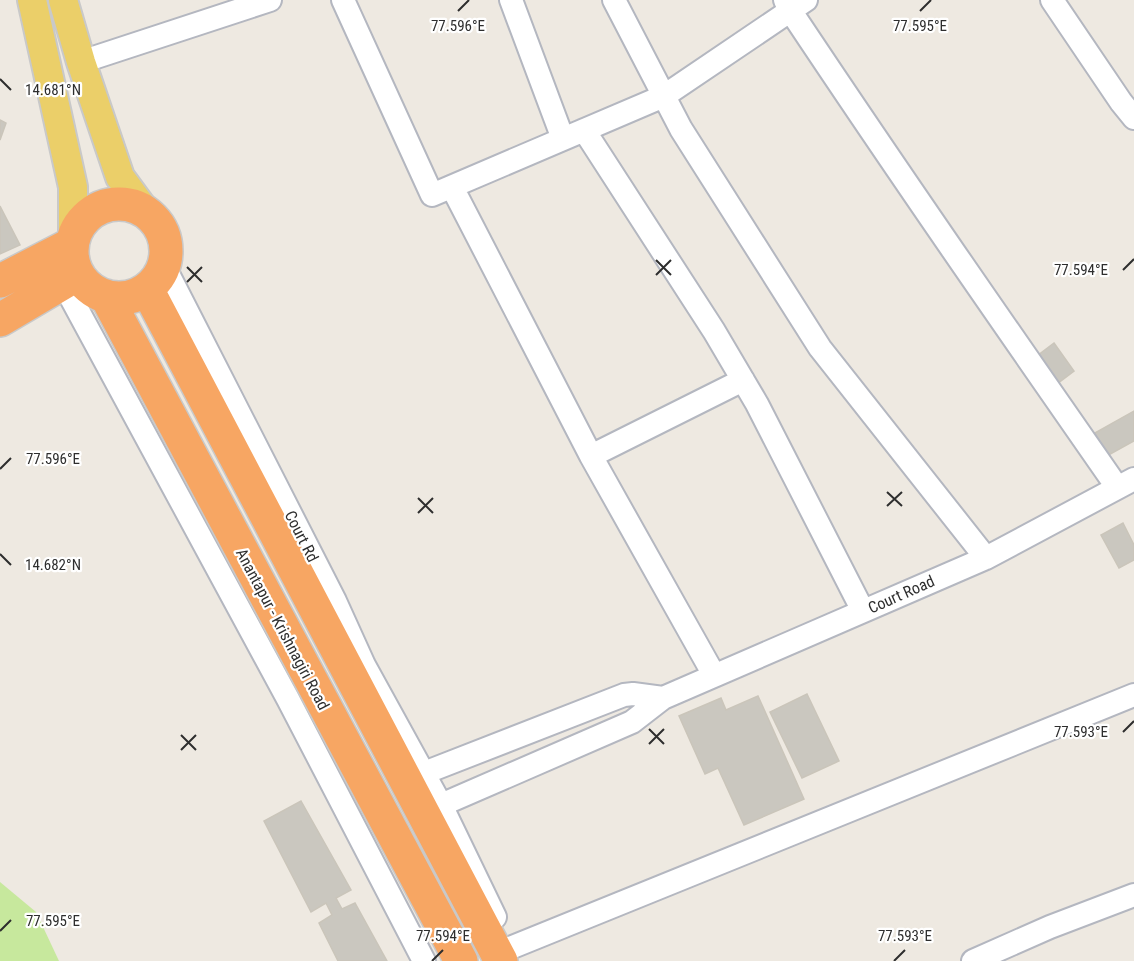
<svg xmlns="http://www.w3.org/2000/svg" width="1134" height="961" viewBox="0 0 1134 961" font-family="'Roboto Condensed',sans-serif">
	<rect width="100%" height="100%" fill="#eee9e1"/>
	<path fill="#c7e89d" d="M0,882L36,912L59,961H0Z"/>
	<path fill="#cac7bf" stroke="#cac5ba" stroke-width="1.5" d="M0,120L6,123L0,140Z
		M0,206L20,245L0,254Z
		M1054,343L1074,371L1057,384L1037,356Z
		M1134,411V441L1105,457L1093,434Z
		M1123,523L1134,545V560L1119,568L1101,535Z
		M807,694L839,761L802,778L770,712Z
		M758,696L804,799L744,825L718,768L705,774L679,716L721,698L726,710Z
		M301,801L351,890L336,898L342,909L355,903L387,961H338L319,923L332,915L326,903L311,912L264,821Z"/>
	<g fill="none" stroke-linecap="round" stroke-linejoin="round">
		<g stroke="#b4b7c0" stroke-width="26">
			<path id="minor" d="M343,0L432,195L664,96L806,0
				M511,0L563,139
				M614,0L681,129L820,348L986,558
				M785,0L790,10C897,171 1007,329 1117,487
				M1052,0L1121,102L1134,118
				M81,62L270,0
				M584,130L714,331L757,404L863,611
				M452,187L591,456L714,675
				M164,266L335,601L364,665L441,805L495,917
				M63,283L288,699L424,961
				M591,456L743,380
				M424,773L624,695L633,694L663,698
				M441,805L632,722L663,698L986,558L1134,479
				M510,948L1134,695
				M973,961L1050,927L1134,895"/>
		</g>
		<g stroke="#c9c9c9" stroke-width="32">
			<path id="major" d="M32,0L73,187V237
				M63,0L81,62L120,177L145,211"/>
		</g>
		<g stroke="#c9c9c9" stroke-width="36">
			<path id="highway" d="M72 251a47 47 0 1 1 94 0a47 47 0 1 1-94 0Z
				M0,281L72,244
				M147,289L501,961
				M106,296L461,961
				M0,320L78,274"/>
		</g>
		<use href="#minor" stroke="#fff" stroke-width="22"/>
		<use href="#major" stroke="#ebcf69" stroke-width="28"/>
		<use href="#highway" stroke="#f7a663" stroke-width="33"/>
	</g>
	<path fill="none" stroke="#2e2e2e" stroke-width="2" d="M458,11L469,0M920,11L931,0M0,79L11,90M656,260L671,275M187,267L202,282M1123,270L1134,259M656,275L671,260M187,282L202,267M0,469L11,458M887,492L902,506M418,498L433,513M887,506L902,492M418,513L433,498M0,554L11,565M649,729L664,744M1123,732L1134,721M181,735L196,750M649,744L664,729M181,750L196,735M0,931L11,920M432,961L443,950M894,961L905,950"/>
	<g text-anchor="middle" stroke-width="4.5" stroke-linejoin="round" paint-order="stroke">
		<g font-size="16" fill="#2e2e2e" stroke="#fff">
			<text transform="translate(302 536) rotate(63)" y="6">Court Rd</text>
			<text transform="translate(901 594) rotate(-24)" y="6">Court Road</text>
			<text transform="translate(283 629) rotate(62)" y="6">Anantapur - Krishnagiri Road</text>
		</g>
	</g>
	<g font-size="15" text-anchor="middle" fill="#2e2e2e" stroke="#fff" stroke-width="4.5" stroke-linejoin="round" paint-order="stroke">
		<text x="458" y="31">77.596°E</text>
		<text x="920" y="31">77.595°E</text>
		<text x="53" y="95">14.681°N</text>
		<text x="1081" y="275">77.594°E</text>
		<text x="53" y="464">77.596°E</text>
		<text x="53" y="570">14.682°N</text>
		<text x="1081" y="737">77.593°E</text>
		<text x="53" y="926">77.595°E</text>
		<text x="443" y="941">77.594°E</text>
		<text x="905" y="941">77.593°E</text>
	</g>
</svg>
